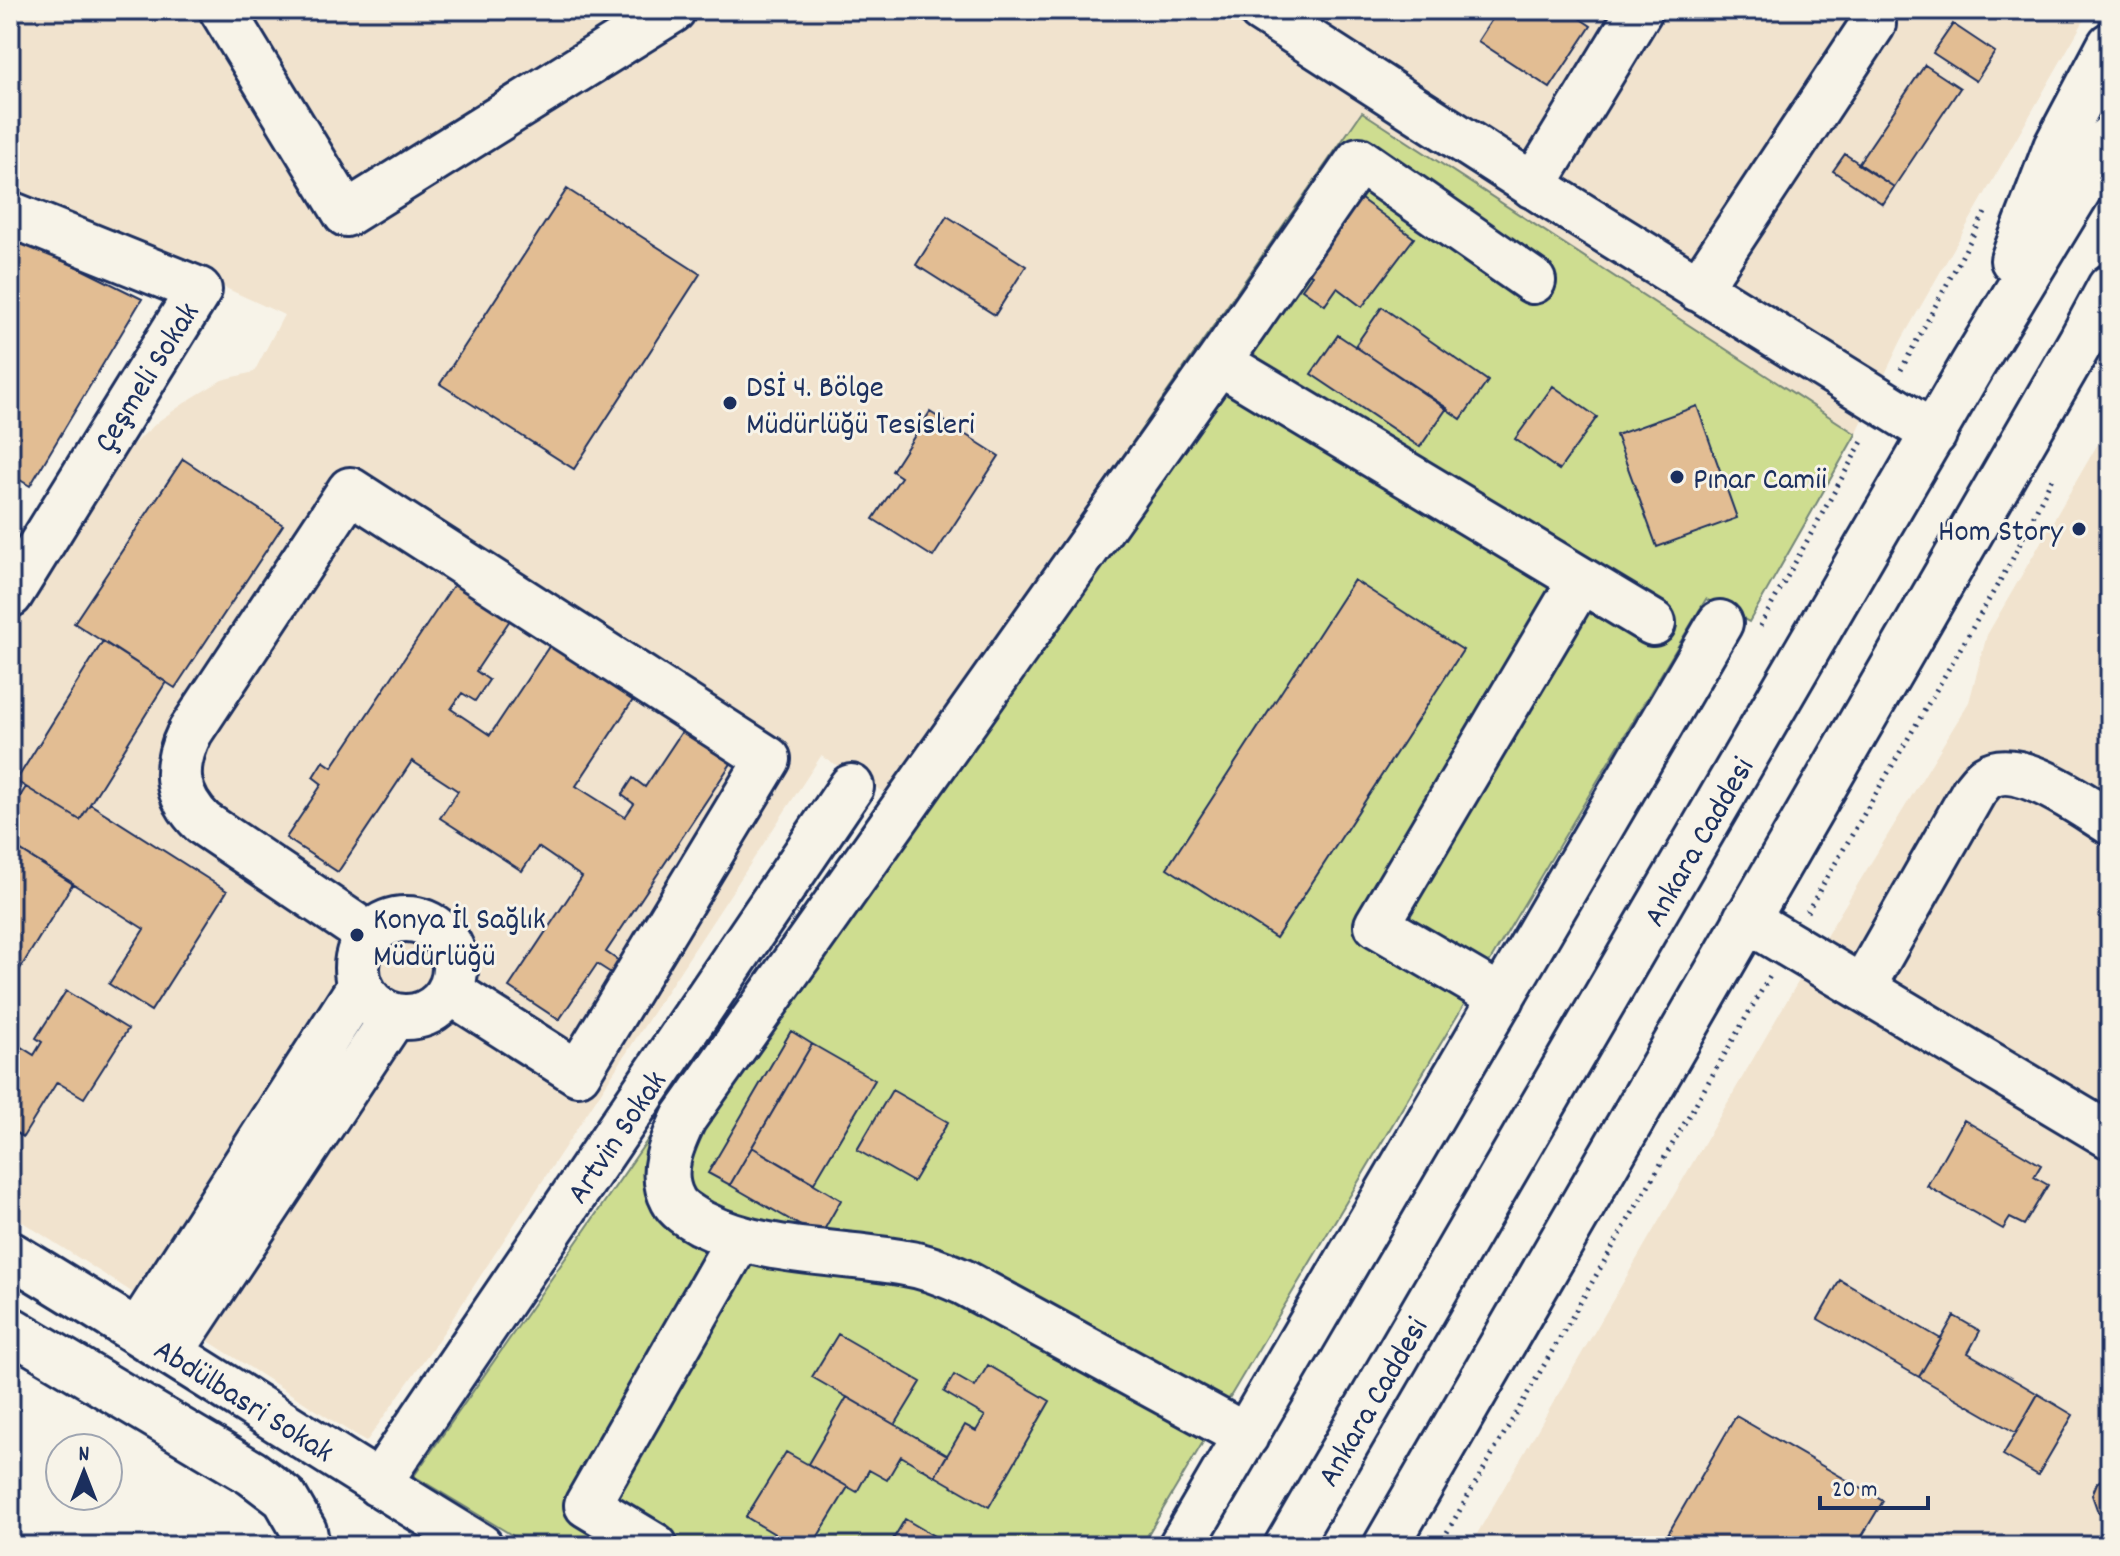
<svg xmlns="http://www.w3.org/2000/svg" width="2120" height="1556" viewBox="0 0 2120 1556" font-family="Dekko,sans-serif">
	<rect width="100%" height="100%" fill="#f7f3e8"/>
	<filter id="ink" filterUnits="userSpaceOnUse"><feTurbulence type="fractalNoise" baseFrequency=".0125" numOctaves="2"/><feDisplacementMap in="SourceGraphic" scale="16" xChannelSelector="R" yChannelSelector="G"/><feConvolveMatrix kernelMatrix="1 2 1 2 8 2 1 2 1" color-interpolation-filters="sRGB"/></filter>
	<g filter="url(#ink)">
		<path fill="#f1e3ce" d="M10,10H2090L1902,339L1856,434L1590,263L1141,1546H530L414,1476L887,794L821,756L445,1330L366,1442L10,1214V630L97,487L129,448L160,420L192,398L222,380L254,372L284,315L10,188Z
			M2110,423V1546H1470L1789,997L1969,702L1987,635Z"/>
		<path fill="#cedd90" stroke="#748677" stroke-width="2" d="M1362,112L1856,434L1749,622L1706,599L1141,1546H530L414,1476Z"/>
		<path fill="#e2bd93" stroke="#1b2f5e" stroke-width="2" d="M1498,10H1567L1591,26L1550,88L1478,41Z
			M1953,24L1995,52L1976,81L1933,53Z
			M1925,65L1960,88L1894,187L1858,164Z
			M1845,154L1894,187L1883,204L1833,171Z
			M567,189L700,274L574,469L440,384Z
			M1353,193L1414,238L1362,307L1337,288L1325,305L1302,289L1312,275L1299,266Z
			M947,216L1026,266L995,315L916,265Z
			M10,234L142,299L30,486L10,474Z
			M1382,307L1488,381L1461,419L1355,346Z
			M1338,335L1447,408L1420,447L1311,374Z
			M1553,386L1597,417L1559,470L1515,439Z
			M1697,406L1737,518L1657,547L1616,435Z
			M930,412L999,456L933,557L873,519L901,477L892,471Z
			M183,459L283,525L175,688L74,623Z
			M462,572L518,608L476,671L489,680L475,701L462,693L451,709L490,735L556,636L639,691L576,786L625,817L634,804L622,795L633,778L645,787L685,727L734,759L606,952L619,961L611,973L597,964L559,1020L509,987L582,877L538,847L522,871L440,818L458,791L412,761L338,872L286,838L322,784L313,777L323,761L332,767Z
			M1354,580L1463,650L1276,938L1167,868Z
			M103,641L166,682L80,820L16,781Z
			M26,787L80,820L90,804L227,891L151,1011L109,984L144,929L10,844V812Z
			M10,844L73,883L10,985Z
			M66,991L128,1029L84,1098L57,1082L23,1137L10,1129V1040L34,1055L42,1042L36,1038Z
			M791,1031L812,1044L730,1185L708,1173Z
			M812,1044L875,1080L814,1183L752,1147Z
			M892,1090L948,1122L913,1182L857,1150Z
			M1964,1120L2041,1165L2034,1177L2048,1185L2024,1225L2010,1218L2003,1229L1927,1186Z
			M752,1147L841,1200L820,1237L730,1185Z
			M1840,1280L1941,1339L1919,1377L1818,1319Z
			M1954,1316L1980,1331L1968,1353L2038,1394L2016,1433L1919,1377Z
			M838,1334L921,1382L895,1425L812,1377Z
			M988,1365L1050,1401L989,1507L935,1476L965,1425L976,1431L985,1416L944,1392L954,1375L975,1387Z
			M2038,1394L2073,1415L2038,1475L2003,1455Z
			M847,1397L947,1455L935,1476L901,1456L887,1480L869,1470L857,1492L808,1464Z
			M1736,1416L1883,1501L1856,1546H1661Z
			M786,1452L848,1487L812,1546H795L746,1517Z
			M2110,1473V1519L2098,1512L2092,1495L2097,1483Z
			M905,1519L951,1546H889Z"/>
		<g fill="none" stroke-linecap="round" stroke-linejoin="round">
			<g stroke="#1b2f5e" stroke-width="50">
				<path id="minor" d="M222,10L346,214L673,10
					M1261,10L1553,198L1934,434
					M1533,186L1640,10
					M10,214L199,290L10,595
					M1533,281L1359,160L1219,362L1653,623
					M1698,289L1873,24
					M1219,362L684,1118C672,1143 658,1173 673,1200C678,1210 691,1217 701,1223C764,1255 837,1250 905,1263C926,1266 944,1274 963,1282L1246,1436
					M1746,919L2110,1136
					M357 968a49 49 0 1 1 98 0a49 49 0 1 1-98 0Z
					M369,935L203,823C174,795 173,767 190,732L350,490L768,759L578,1073L449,991
					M1862,988L1974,791C1978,786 1982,780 1987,777C2018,757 2083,806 2110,822
					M1502,998L1377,925L1581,580
					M10,1254C168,1349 322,1450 480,1546
					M10,1329L252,1473L285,1498L304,1531L307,1546
					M138,1331L360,986
					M171,1352L394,1016
					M378,1484L851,787
					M655,1546L587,1505L739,1239
					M1181,1546L1720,623"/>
			</g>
			<g stroke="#1b2f5e" stroke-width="50">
				<path id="major" d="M2013,260L2056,147L2110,45
					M1287,1546L1972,366L2110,138
					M1386,1546L2081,341L2110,287"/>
			</g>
			<path stroke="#1b2f5e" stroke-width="5" stroke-dasharray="2 6" stroke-linecap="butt" d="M1901,370L1985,213
				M1760,626L1864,438
				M1807,912L2012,560L2052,478
				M1439,1546L1770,976"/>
			<use href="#minor" stroke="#f7f3e8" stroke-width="44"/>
			<use href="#major" stroke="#f7f3e8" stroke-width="44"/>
		</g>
	</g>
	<g fill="#1b2f5e" stroke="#f7f3e8" stroke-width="3">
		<circle cx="730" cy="403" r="8"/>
		<circle cx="1677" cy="477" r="8"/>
		<circle cx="2079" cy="529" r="8"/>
		<circle cx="357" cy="935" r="8"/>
	</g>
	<g text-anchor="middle" stroke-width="6" stroke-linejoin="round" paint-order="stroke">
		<g font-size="32" fill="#1b2f5e" stroke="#f7f3e8">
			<text transform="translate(145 376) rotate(-58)" y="11">Çeşmeli Sokak</text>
			<text transform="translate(1697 841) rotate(-60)" y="11">Ankara Caddesi</text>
			<text transform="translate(615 1136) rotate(-56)" y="11">Artvin Sokak</text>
			<text transform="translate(245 1399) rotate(32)" y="11">Abdülbasri Sokak</text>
			<text transform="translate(1371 1401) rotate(-60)" y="11">Ankara Caddesi</text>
		</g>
		<g font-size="32" fill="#1b2f5e" stroke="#f7f3e8" text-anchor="start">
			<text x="746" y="396">DSİ 4. Bölge<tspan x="746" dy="37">Müdürlüğü Tesisleri</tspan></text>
			<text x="1693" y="488">Pınar Camii</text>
			<text x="2063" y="540" text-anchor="end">Hom Story</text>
			<text x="373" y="928">Konya İl Sağlık<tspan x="373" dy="37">Müdürlüğü</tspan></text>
		</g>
	</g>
	<rect width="2120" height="1556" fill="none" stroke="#f7f3e8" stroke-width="40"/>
	<rect x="20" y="20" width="2080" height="1516" fill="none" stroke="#1b2f5e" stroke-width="3" filter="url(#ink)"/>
	<g transform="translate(84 1472)"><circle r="38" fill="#f7f3e8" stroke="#9fa5b1" stroke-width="2"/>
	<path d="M0-6L14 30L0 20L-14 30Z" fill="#1b2f5e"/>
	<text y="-12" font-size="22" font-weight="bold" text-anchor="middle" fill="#1b2f5e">N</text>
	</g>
	<path d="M1820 1496v12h108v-12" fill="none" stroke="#1b2f5e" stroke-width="4"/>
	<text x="1832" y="1496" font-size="24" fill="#1b2f5e" stroke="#f7f3e8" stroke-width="6" paint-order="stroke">20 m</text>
</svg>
